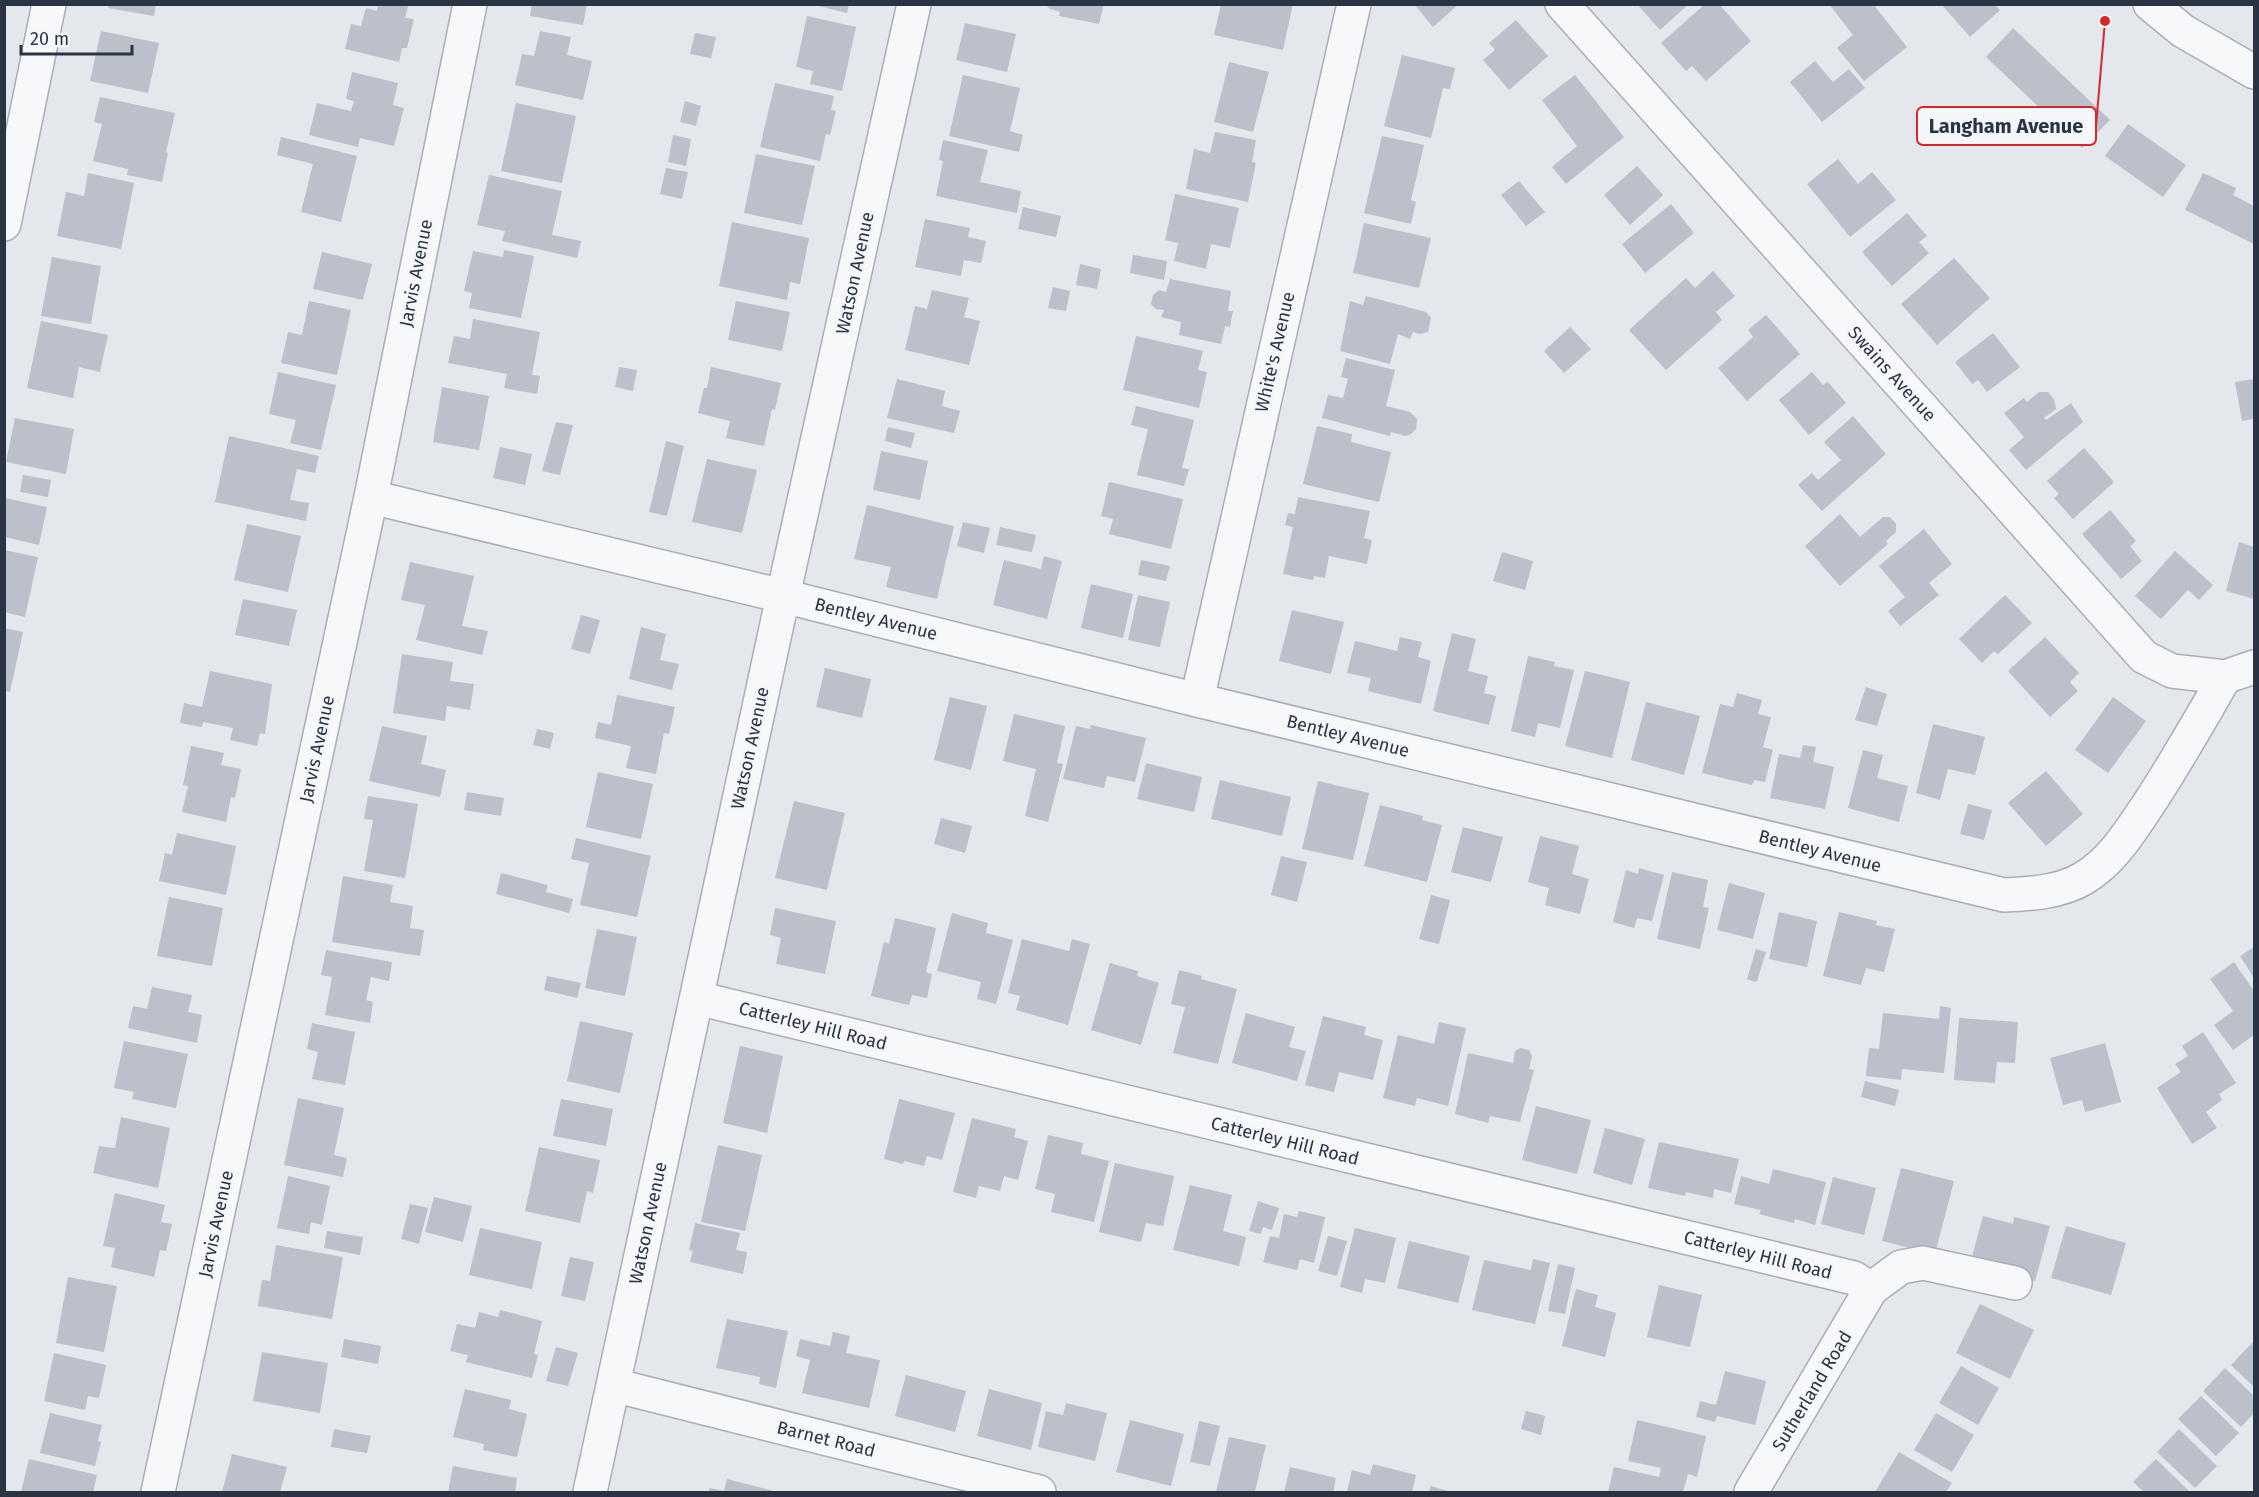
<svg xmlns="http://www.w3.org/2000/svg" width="2259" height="1497" viewBox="0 0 2259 1497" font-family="'Fira Sans',sans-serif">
	<rect width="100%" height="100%" fill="#e4e7ec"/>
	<path fill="#bbc0ca" d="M109,4H156L154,16L108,8Z
		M378,4L408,6L405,18L414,19L407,48H402L399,62L345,49L351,24L361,26L366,8L377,11Z
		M532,4H587L583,25L530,16Z
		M811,4H849L847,13Z
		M1045,4H1104L1099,24L1059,16L1060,12L1050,9Z
		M1221,4H1293L1283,50L1214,35Z
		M1414,4H1459L1433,27Z
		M1637,4H1689L1660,30Z
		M1705,4H1719L1751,41L1706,81L1692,66L1686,71L1661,43Z
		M1829,4H1873L1907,47L1864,81L1837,48L1853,35Z
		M1941,4H1994L2000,10L1970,37Z
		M807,16L856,27L842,91L810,84L813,71L796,67Z
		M1516,20L1548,56L1509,90L1483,60L1495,50L1489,43Z
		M965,23L1016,34L1007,72L956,60Z
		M2013,28L2110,120L2082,148L1986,57Z
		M101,31L159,43L148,93L90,81Z
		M540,31L571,37L567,55L592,61L583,100L515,85L522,54L534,56Z
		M695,33L716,37L711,58L690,54Z
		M1402,55L1455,68L1450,89L1443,88L1431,138L1384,126Z
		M1815,61L1833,82L1849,69L1865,88L1822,122L1790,82Z
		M1229,62L1269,72L1253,132L1214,122Z
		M352,72L398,83L393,105L404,108L394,146L360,138L358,147L309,135L317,103L351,111L354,101L346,99Z
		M963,75L1020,88L1010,131L1023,135L1019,152L949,136Z
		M1575,75L1624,137L1566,184L1552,167L1577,146L1542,100Z
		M775,83L834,96L831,110L836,111L830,135L826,134L820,161L760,147Z
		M100,97L175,113L166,152L168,153L162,182L127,175L128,169L93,161L102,124L94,122Z
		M685,101L701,106L696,126L680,122Z
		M516,103L576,116L562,183L501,171Z
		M2128,124L2186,165L2163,197L2105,156Z
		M1215,132L1256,140L1252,162L1256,163L1248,202L1186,189L1194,149L1210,153Z
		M673,135L691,139L686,166L668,162Z
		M1382,136L1424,145L1411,200L1416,202L1411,224L1364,213Z
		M281,137L357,156L341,222L301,212L313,164L277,155Z
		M943,140L988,150L980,182L1021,191L1017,213L936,196L943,161L939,160Z
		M756,154L815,166L802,225L744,213Z
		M1838,159L1858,184L1872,172L1896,200L1850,237L1807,184Z
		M1637,166L1663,195L1630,225L1604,195Z
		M666,168L688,172L682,199L660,194Z
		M88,173L134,183L121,249L57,236L66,192L84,196Z
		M2203,173L2236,188L2233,195L2254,206V244L2185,210Z
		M489,175L562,191L552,235L581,241L577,258L502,241L505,231L477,225Z
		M1519,181L1545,212L1526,226L1501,195Z
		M1175,194L1239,208L1230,248L1211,244L1206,269L1174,261L1178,243L1165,240Z
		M1671,204L1694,233L1645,273L1622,244Z
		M1023,207L1061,216L1056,237L1018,229Z
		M1907,213L1927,236L1919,242L1929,253L1892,286L1862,252Z
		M925,219L970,228L968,237L986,241L981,263L964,260L961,276L915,267Z
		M732,222L809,238L800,284L790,282L787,300L719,286Z
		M1364,223L1431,238L1419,288L1353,273Z
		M504,250L534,256L521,318L469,308L472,293L464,291L473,251L503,257Z
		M322,252L372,264L363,300L313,289Z
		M1133,255L1167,261L1164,280L1130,273Z
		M52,257L101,266L91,324L41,316Z
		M1954,258L1990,298L1937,345L1901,304Z
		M1080,264L1101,269L1097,289L1076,285Z
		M1713,271L1735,296L1716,312L1722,320L1666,370L1629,330L1686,278L1695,288Z
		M1170,279L1231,291L1228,311H1233L1230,327L1225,326L1221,344L1179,335L1181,322L1161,317L1164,310L1156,309L1151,304L1153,295L1159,290L1166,292Z
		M1053,287L1070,291L1066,311L1048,308Z
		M932,290L969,298L964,317L980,321L969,365L905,350L915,306L927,309Z
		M1366,296L1426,312L1431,318L1428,332L1420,334L1413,332L1410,339L1398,334L1390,364L1340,351L1350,301L1363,305Z
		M309,301L351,310L337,375L281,363L288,332L302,335Z
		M736,301L790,312L782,351L728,340Z
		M1766,315L1800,354L1747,401L1718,368L1753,337L1748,330Z
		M473,319L540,332L532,375L540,376L537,394L504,388L507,374L448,363L454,336L470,339Z
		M41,321L108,335L100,372L79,367L73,398L27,388Z
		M1570,327L1591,349L1564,373L1544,351Z
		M1993,333L2020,367L1987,392L1978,380L1972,384L1955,362Z
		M1136,336L1203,351L1198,370L1207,372L1199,408L1123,390Z
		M1346,358L1395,370L1386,406L1410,412L1417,419L1416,429L1411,434L1405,436L1391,432L1390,436L1322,418L1328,395L1343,398L1348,379L1341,377Z
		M619,367L637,370L633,391L615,387Z
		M711,367L781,383L775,410L772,409L764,446L726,438L730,421L698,413L704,388H707Z
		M278,372L336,385L321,450L290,443L296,420L269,414Z
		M1812,372L1823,385L1828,382L1846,403L1809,435L1779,400Z
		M897,379L945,391L942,406L960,411L954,433L887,418Z
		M2254,379V419L2242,421L2235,382Z
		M442,387L489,396L479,450L433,442Z
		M2039,392H2048L2054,399L2056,409L2044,418L2046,420L2071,403L2083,422L2026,470L2009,450L2024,437L2004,413L2024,398L2027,402Z
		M1136,406L1194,420L1182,468L1189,469L1184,486L1137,475L1148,429L1131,425Z
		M1853,416L1886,454L1822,511L1798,485L1812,473L1818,480L1841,460L1824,442Z
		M15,418L74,429L66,474L6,462Z
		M556,422L573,425L560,475L542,471Z
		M1317,426L1352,434L1351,442L1391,452L1379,502L1303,484Z
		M888,427L915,433L911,448L885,441Z
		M229,436L319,456L315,473L297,469L290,500L309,503L306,521L215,502Z
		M666,441L684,446L667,516L649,512Z
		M500,447L532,454L525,485L493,478Z
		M2084,448L2114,482L2073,519L2054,498L2059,494L2047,481Z
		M881,451L928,461L920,500L873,490Z
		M707,459L757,470L742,533L692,522Z
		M23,475L51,480L48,497L20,492Z
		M1109,482L1183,499L1171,549L1109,534L1113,519L1101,516Z
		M1298,497L1370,511L1364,538L1372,540L1367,564L1329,556L1325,578L1314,576L1313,580L1283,574L1293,527L1285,525L1288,513L1295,514Z
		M5,498L47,507L39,545L5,537Z
		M867,505L954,526L937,599L886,587L891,567L854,559Z
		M2110,510L2136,541L2130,546L2142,561L2121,579L2082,534Z
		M1840,514L1860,537L1883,517H1890L1896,524V532L1886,541L1888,544L1840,586L1805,546Z
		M963,522L990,528L984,553L957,546Z
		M247,524L301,536L288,592L234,580Z
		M1000,527L1036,535L1032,552L996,545Z
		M1924,529L1952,564L1929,583L1939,595L1900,626L1888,611L1905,597L1879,566Z
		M2239,542L2254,547V599L2226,591Z
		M4,550L38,557L25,617L4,612Z
		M2175,551L2213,585L2199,600L2188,590L2161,619L2135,596Z
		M1502,552L1533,561L1525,590L1493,581Z
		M1044,556L1062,561L1047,619L993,605L1004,560L1041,569Z
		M1141,560L1170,566L1166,581L1138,575Z
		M410,562L474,576L462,626L488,631L482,655L416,640L425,605L401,600Z
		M1091,584L1133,594L1123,638L1081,628Z
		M1138,595L1170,602L1160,647L1128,640Z
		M2005,595L2032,623L1998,654L1994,651L1982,663L1959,639Z
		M243,599L297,610L289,646L235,635Z
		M1292,610L1344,622L1331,674L1279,661Z
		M581,615L600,620L590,654L571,649Z
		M641,627L666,634L660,660L679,664L672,690L629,679Z
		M4,628L23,632L10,692L4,691Z
		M1452,633L1476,639L1468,671L1488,676L1484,693L1496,696L1489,725L1433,711Z
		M1400,637L1422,642L1418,657L1431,661L1421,704L1368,691L1371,678L1347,673L1355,641L1397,651Z
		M2045,637L2079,673L2070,682L2078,691L2050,717L2008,671Z
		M402,654L453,662L450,681L474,684L470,710L447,706L445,721L393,713Z
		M1528,656L1555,662L1554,666L1574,670L1560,728L1538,723L1535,737L1511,731Z
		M825,668L871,679L862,718L816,707Z
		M210,671L272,684L265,734L260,733L257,746L230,740L233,728L203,722L202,727L180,723L184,703L202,707Z
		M1585,671L1630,682L1612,758L1565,746Z
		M1866,687L1887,694L1877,726L1855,720Z
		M1737,693L1762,700L1758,714L1771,717L1763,747L1773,750L1765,782L1754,780L1752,785L1702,773L1720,704L1733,707Z
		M617,695L675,707L669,734L664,733L656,774L626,768L631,746L595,738L598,722L611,725Z
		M950,697L987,706L971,770L934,760Z
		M2113,697L2146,721L2108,773L2075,750Z
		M1646,702L1700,716L1684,775L1631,760Z
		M1014,714L1065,726L1057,763L1063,764L1048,822L1025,816L1036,769L1003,761Z
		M1933,724L1985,737L1975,775L1948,769L1940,800L1916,793Z
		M1091,725L1146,738L1135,782L1107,776L1104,788L1063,779L1076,726L1090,729Z
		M382,726L427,736L421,764L446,770L440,797L369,781Z
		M537,729L554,733L550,749L533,745Z
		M1803,745L1816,747L1813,762L1834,767L1825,809L1770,798L1779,754L1800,758Z
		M191,746L224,753L221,765L241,769L235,798L231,797L226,822L182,812L188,786L183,785Z
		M1863,750L1883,755L1877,778L1908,786L1899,822L1848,808Z
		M1146,763L1202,777L1194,812L1137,799Z
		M2046,771L2083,814L2046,846L2008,803Z
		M598,772L653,784L641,839L586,827Z
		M1220,780L1291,797L1282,836L1211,819Z
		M1318,781L1369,793L1353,860L1302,849Z
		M467,792L504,798L501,816L464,810Z
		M368,796L418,804L405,878L364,871L373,820L364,819Z
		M794,801L845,813L827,890L775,878Z
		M1968,804L1992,810L1984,840L1960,834Z
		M1380,805L1423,816L1422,820L1442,825L1427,882L1364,866Z
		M941,818L972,826L965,853L934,844Z
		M1463,827L1503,837L1491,882L1451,872Z
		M177,833L236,846L226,895L159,881L165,853L172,855Z
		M1540,836L1579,846L1572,874L1589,879L1580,914L1545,905L1549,888L1528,882Z
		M576,838L651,856L637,917L580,905L589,863L571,859Z
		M1281,856L1307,862L1297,902L1271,895Z
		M1639,868L1664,875L1652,921L1637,918L1634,928L1613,922L1626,870L1638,874Z
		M1672,872L1708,880L1703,907L1709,908L1700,949L1657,939Z
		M501,873L548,885L546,892L573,899L569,913L496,894Z
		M343,876L393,885L390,902L413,906L410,928L424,930L420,956L332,942Z
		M1729,883L1765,893L1753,939L1717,930Z
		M1431,895L1450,900L1439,944L1419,939Z
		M169,897L223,908L212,966L157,956Z
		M775,908L836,921L825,974L776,964L781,938L770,935Z
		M1779,912L1817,921L1807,967L1769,959Z
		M1839,912L1877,921L1876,925L1895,929L1884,972L1866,968L1861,985L1823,976Z
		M952,913L988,923L986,933L1013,940L996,1004L977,999L981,982L937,971Z
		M895,918L936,928L926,972L932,974L927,998L912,995L909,1005L871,996L884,942L889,944Z
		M597,929L637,937L625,996L585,988Z
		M1022,939L1069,951L1072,939L1090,944L1068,1025L1016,1010L1020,996L1008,993Z
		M2254,947V978L2240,956Z
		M1756,949L1766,952L1757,981L1755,982L1747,979Z
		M326,950L392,962L389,981L371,977L366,1000L373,1002L370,1023L325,1015L332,977L321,975Z
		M2234,962L2254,991V1035L2233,1050L2214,1025L2233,1011L2210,979Z
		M1110,963L1138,971L1137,976L1159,983L1141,1045L1091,1030Z
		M1179,970L1202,976L1201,979L1237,989L1218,1064L1173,1053L1185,1007L1171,1004Z
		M547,976L581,983L577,998L544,990Z
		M152,987L192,995L188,1012L202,1015L197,1043L128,1028L133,1006L147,1009Z
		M1940,1006L1951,1008L1944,1073L1902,1069L1901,1080L1866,1076L1869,1048L1879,1049L1883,1013L1939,1019Z
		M1246,1013L1295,1027L1289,1047L1306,1051L1297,1081L1232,1063Z
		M1323,1016L1366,1027L1364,1035L1383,1040L1373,1080L1339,1072L1334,1092L1305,1085Z
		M1959,1018L2018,1022L2015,1063L1997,1062L1995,1083L1954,1080Z
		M580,1021L633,1033L620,1093L567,1081Z
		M1439,1022L1466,1028L1448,1106L1417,1098L1415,1106L1383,1098L1398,1035L1434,1044Z
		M312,1023L355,1032L345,1085L312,1079L318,1052L307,1049Z
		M2203,1032L2236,1083L2219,1094L2222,1100L2206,1112L2217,1128L2192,1144L2157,1088L2181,1072L2175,1064L2188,1056L2182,1046Z
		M124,1041L188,1054L176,1108L132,1099L134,1092L114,1088Z
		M2105,1043L2121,1102L2085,1112L2082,1100L2063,1105L2050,1058Z
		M740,1046L783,1056L767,1133L723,1123Z
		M1520,1048L1529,1050L1532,1056L1529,1069L1534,1070L1520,1122L1490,1116L1488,1123L1455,1114L1468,1053L1513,1063L1515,1051Z
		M1865,1081L1899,1090L1895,1106L1861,1097Z
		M298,1098L344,1108L334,1155L347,1158L343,1177L284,1165Z
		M561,1099L613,1109L606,1146L553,1136Z
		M899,1099L955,1113L942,1160L927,1156L924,1166L904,1161L903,1164L884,1159Z
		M1536,1106L1591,1120L1577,1174L1522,1160Z
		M121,1117L170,1128L158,1188L93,1173L99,1146L115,1148Z
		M972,1118L1016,1129L1014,1137L1028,1141L1018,1180L1004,1176L1000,1191L979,1186L976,1198L953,1192Z
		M1605,1128L1645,1139L1632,1185L1593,1173Z
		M1048,1135L1083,1143L1081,1154L1109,1161L1094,1222L1051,1212L1055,1194L1035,1189Z
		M1659,1142L1739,1159L1731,1193L1714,1189L1713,1198L1686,1192L1685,1196L1648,1188Z
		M718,1145L762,1155L745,1231L701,1222Z
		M539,1147L600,1160L593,1193L587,1191L580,1223L525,1211Z
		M1115,1163L1174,1176L1163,1226L1146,1223L1141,1242L1099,1232Z
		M1901,1168L1954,1181L1935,1254L1882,1241Z
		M1773,1169L1826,1182L1815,1225L1795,1219L1794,1223L1759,1214L1761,1210L1734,1204L1741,1176L1769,1184Z
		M288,1176L330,1186L322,1225L311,1222L309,1234L277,1228Z
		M1833,1177L1876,1188L1864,1235L1821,1224Z
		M1190,1185L1232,1195L1223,1231L1246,1237L1239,1266L1173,1250Z
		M115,1193L165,1205L161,1222L172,1224L166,1251L160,1250L154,1277L111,1267L115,1248L103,1246Z
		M434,1197L472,1206L463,1242L425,1232Z
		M1258,1201L1279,1208L1272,1230L1263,1227L1261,1234L1249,1231Z
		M410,1204L428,1208L419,1244L401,1239Z
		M1299,1211L1325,1217L1314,1263L1300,1259L1297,1270L1263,1262L1270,1236L1279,1238L1284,1214L1297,1217Z
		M1983,1216L2013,1224L2014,1217L2050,1226L2035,1281L1970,1264Z
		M695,1223L740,1233L736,1250L747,1252L743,1274L690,1262L693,1251L689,1250Z
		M2066,1226L2126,1243L2111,1295L2051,1278Z
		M480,1228L542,1242L532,1289L469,1275Z
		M1355,1228L1396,1238L1385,1283L1365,1279L1362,1293L1340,1287Z
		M327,1231L363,1237L360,1255L324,1248Z
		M1328,1236L1347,1241L1337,1276L1318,1271Z
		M1409,1241L1470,1256L1458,1303L1397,1288Z
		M276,1245L343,1257L332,1319L258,1306L262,1280L270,1281Z
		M570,1257L594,1262L585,1301L561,1296Z
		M1533,1259L1550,1263L1535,1324L1472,1310L1484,1260L1531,1270Z
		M1558,1264L1575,1268L1565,1314L1548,1311Z
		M68,1277L117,1286L104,1352L56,1343Z
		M1659,1285L1702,1295L1690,1347L1647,1337Z
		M1576,1289L1598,1295L1595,1307L1616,1313L1605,1357L1562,1346Z
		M1980,1304L2034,1330L2010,1379L1956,1353Z
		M500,1310L542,1321L534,1354L538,1355L532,1378L466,1362L468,1355L450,1351L457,1324L475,1328L479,1312L498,1317Z
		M727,1319L788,1331L776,1388L759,1384L760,1377L716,1368Z
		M833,1332L850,1336L846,1353L880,1360L869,1408L802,1393L810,1360L796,1356L800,1339L830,1346Z
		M344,1339L381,1346L378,1364L341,1357Z
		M2253,1342L2254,1343V1387L2231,1365Z
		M556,1347L578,1353L568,1386L546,1381Z
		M262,1352L328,1363L320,1413L253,1401Z
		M54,1353L106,1365L99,1398L88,1396L85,1410L44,1401Z
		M1961,1366L1999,1388L1978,1425L1939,1403Z
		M2225,1368L2254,1396V1413L2241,1427L2203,1391Z
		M1725,1371L1766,1381L1755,1425L1717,1416L1715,1422L1696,1417L1700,1401L1716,1405Z
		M906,1375L966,1391L955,1432L895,1416Z
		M465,1389L511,1400L509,1409L527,1414L517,1457L483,1450L484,1444L453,1437Z
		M989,1389L1042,1403L1031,1450L977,1436Z
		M2201,1396L2239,1433L2216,1456L2178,1419Z
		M1066,1403L1107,1413L1095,1461L1038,1447L1046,1411L1063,1415Z
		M1526,1411L1545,1416L1541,1435L1521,1429Z
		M50,1413L102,1425L98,1441L101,1442L95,1466L40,1453Z
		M1936,1413L1974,1435L1952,1472L1914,1450Z
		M1130,1420L1184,1434L1171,1486L1116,1472Z
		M1637,1420L1706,1436L1697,1477L1688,1474L1683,1492H1608L1614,1467L1659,1477L1661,1468L1628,1461Z
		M1199,1421L1220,1426L1210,1466L1190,1462Z
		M334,1429L371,1436L367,1453L331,1447Z
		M2179,1429L2217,1466L2195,1488L2157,1452Z
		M1229,1437L1266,1445L1255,1492H1216Z
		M1899,1452L1952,1483L1946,1492H1875Z
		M232,1454L287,1467L280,1492H222Z
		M29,1459L97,1475L93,1492H21Z
		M2156,1459L2190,1492H2144L2133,1482Z
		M1373,1464L1416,1475L1412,1492H1347L1352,1470L1370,1475Z
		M453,1466L517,1478L515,1492H448Z
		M1290,1467L1336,1478L1333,1492H1284Z
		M727,1479L778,1492H709L710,1488L724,1491Z
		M1431,1486L1451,1492H1429Z"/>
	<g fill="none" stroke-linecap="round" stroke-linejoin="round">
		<g stroke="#a9aeb7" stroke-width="36">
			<path id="minor" d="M1562,4L2144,657L2172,671L2225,677L2254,667
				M2150,4L2183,31L2254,72
				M4,224L49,4
				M371,497L783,596L1197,700L2004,895C2031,894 2061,892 2084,878C2109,863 2126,838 2142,814C2172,770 2198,723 2225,677
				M1197,700L1354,4
				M697,998L1854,1278L1871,1289
				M613,1385L1039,1492
				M158,1492L371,497L470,4
				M590,1492L783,596L914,4
				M1751,1492L1871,1289L1901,1267L1923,1263L2015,1283"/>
		</g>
		<use href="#minor" stroke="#f7f8fa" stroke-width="33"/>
	</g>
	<g text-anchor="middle" stroke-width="5" stroke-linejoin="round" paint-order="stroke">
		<g font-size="18" fill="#2b3445" stroke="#f4f6f9">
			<text transform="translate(416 273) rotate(-79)" y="6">Jarvis Avenue</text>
			<text transform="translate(855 273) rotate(-78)" y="6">Watson Avenue</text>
			<text transform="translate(1275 352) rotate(-77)" y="6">White's Avenue</text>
			<text transform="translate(1892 374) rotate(48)" y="6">Swains Avenue</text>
			<text transform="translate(876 619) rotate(14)" y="6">Bentley Avenue</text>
			<text transform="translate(1348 736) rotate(14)" y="6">Bentley Avenue</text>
			<text transform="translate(750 748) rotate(-78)" y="6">Watson Avenue</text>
			<text transform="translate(317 749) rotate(-78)" y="6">Jarvis Avenue</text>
			<text transform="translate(1820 851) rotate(14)" y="6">Bentley Avenue</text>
			<text transform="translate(813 1026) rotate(14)" y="6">Catterley Hill Road</text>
			<text transform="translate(1285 1141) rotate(14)" y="6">Catterley Hill Road</text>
			<text transform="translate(648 1223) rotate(-78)" y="6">Watson Avenue</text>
			<text transform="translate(216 1224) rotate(-78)" y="6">Jarvis Avenue</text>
			<text transform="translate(1758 1255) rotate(14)" y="6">Catterley Hill Road</text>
			<text transform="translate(1812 1391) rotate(-59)" y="6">Sutherland Road</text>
			<text transform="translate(826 1439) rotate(14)" y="6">Barnet Road</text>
		</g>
	</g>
	<path fill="none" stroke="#d62828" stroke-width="2" d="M2105 21L2096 126"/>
	<circle fill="#d62828" stroke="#f4f6f9" stroke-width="2" cx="2105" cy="21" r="6"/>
	<rect fill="#f4f6f9" stroke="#d62828" stroke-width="2" x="1917" y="107" width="179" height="38" rx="6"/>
	<g font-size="20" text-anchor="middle" font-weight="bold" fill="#2b3445">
		<text x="2006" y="133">Langham Avenue</text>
	</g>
	<rect width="2259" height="1497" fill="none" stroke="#2b3445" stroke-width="12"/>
	<path d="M21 45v9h111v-9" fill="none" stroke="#2b3445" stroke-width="3"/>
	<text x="30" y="45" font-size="18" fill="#2b3445" stroke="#f4f6f9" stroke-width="4.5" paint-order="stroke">20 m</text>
</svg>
